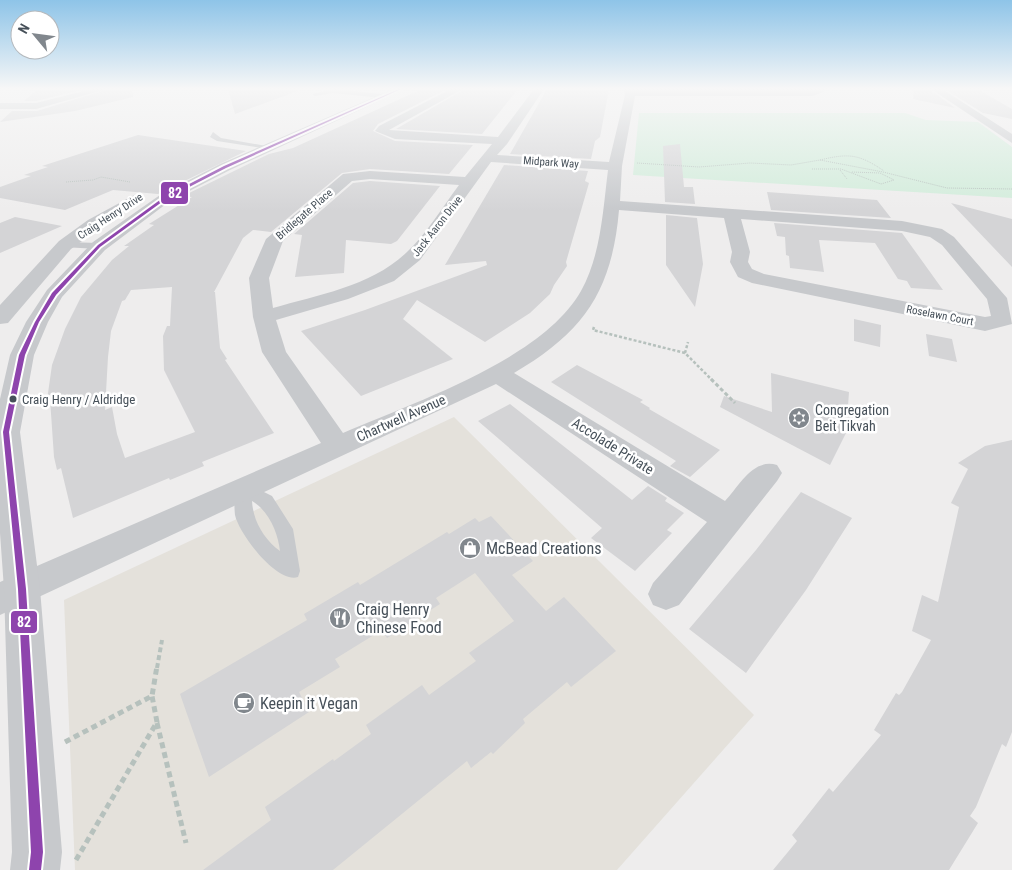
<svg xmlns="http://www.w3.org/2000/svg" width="1012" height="870" viewBox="0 0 1012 870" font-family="'Roboto Condensed',sans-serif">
	<rect width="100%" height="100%" fill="#eeeded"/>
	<path fill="#e4e1db" d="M454,417L754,715L617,870H75L64,600Z"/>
	<path fill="#d2ecdb" d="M639,113H905L926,120L978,122L1012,147V198L633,175Z"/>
	<path fill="#d4d4d6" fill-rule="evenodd" d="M38,89H85L36,101H24Z
		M109,89H132L133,97L75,111L0,122L12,111H37Z
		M228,89H297L298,91L235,114Z
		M422,89H447L378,124L373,131L395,141L473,145L449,174L370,169L342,173L271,232L253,230L243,238L214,292H215L220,348L227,359L225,360L274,433L202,462L204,466L170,480L169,478L73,518L61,468L57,470L54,457L50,399L47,400L52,365L65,329L81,297L112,260L129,246H124L154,225L149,224L192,197L183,196L269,154L293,148ZM172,287L170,326H167L163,336L164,370L195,432L125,458L117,434L112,407L105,410L108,357L111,331L122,301L125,300L131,290Z
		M465,89H518L482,134L396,129Z
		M547,89H609L600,137L595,141L591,159L510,154Z
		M914,89H929L955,108L913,99Z
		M945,89H977L1012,109V119L983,113Z
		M138,135L246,151L158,194L113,190L65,210L0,198V187L31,176L24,175L48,167L42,166Z
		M680,144L684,187H693L695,204L665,202L663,146Z
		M504,165L588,171L585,181L589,183L566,262L567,266L554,285L550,294L530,313L485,342L417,300L403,319L453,359L361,396L301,331L365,310L487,265L486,261L445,265Z
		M370,181L440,186L397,241L391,244L346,240L344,273L295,277L302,235L294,234L353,183Z
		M767,192L877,200L891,218L771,210Z
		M951,203L1012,219V267Z
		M666,215L697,218L703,264L695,307L666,265Z
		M15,217L62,226L0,253V223Z
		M774,223L902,233L943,290L911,288L907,281L898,279L875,243L819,240L824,272L790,268L789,256L786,255L785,237L777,236Z
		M854,319L881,325L880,347L854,341Z
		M926,334L952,339L957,362L929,356Z
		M577,365L643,400L640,402L650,408L649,409L720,450L690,477L670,466L676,461L551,382Z
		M771,373L849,392L848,406L858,409L830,465L720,407L724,396L772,412Z
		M510,404L632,500L648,486L667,498L665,501L684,513L667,530L672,533L635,571L591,538L602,528L478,421Z
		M1012,440V732L1006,747L1002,744L976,807L970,816L978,823L949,870H773L797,841L792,835L829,788L833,792L881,735L874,730L896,693L899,695L902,692L931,640L912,631L922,595L938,602L959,507L951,503L968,469L958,463L985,446Z
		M801,492L852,518L806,590L746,673L689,629L756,550Z
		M491,516L533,561L512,575L546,611L564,597L616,651L571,687L567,682L523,719L525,723L493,754L491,752L471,768L467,761L333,870H203L271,820L265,807L333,759L334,761L371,734L366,725L422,685L429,695L476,661L469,653L514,621L475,573L436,598L440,604L387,638L382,630L335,659L340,667L299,692L309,712L209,777L180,694L307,620L304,614L358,582L360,585L447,532L449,534L475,518L479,522Z"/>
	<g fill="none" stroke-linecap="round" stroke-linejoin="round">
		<path stroke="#b6c1bd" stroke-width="1" stroke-dasharray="1 1" stroke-linecap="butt" d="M820,160C849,153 859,154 884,171
			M637,163L699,167L750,163L791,165L820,160L883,172L947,188L1012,189
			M812,169H841L881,184L894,180L880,173L851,172
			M840,170L847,179
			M66,182L93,180L101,177L130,182"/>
		<path stroke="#b6c1bd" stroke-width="2.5" stroke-dasharray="3 2" stroke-linecap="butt" d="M594,327L593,330L685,353L713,381
			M685,353L688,342"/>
		<path stroke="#b6c1bd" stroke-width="3" stroke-dasharray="4 2.5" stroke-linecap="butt" d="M711,379L735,403"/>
		<path stroke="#b6c1bd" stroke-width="4" stroke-dasharray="5 3" stroke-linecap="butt" d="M157,668L162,640"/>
		<path stroke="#b6c1bd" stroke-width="5" stroke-dasharray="6 4" stroke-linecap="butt" d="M157,723L186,843
			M65,742L152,696L157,666
			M76,860L157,722L152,696"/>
		<path fill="#c7c9cc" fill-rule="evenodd" d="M333,89L382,94L385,96L382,98L333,93L315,96L312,94Z
			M213,132L221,138L272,147L269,149L217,141L210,137Z
			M65,242L99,243L104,246L99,249L62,247L60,245Z
			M244,482L272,496L293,529L300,571L298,577C277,584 239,534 235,515C234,506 234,491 238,484ZM252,501C269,511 278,533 280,551C264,539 253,521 252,501Z"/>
		<path fill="#c7c9cc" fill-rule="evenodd" d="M92,89H107L36,109H0V103H36Z
			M451,89H463L389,130L498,137L534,89H544L507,144L497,155L609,162L625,95L624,89H825L824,92L812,96H635L622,166L620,201L902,221L942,229L954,237L1007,298L1012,324L985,331L752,283L738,277L730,262L732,252L724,218L619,210C612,291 584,332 514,373L725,501C740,485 753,458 777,465L782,473L777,481L679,605L666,610L653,605L648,594L653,583L707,522L496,384L0,615V582L321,443L262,352L253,317L249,278L266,239L343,174L370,171L465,177L492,144L395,139L375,131L379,126ZM491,162L608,170C603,210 601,255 581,291C542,360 414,402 343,433L286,352L276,320L348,299L394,281L420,260ZM370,179L459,185C443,206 426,235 407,252C372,286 318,295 273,308L269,278L283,241L352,181ZM741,219L902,231L930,237L942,245L987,299L991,316L985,317L764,274L752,269L748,262L750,252Z
			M931,89H942L1012,134V143Z"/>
		<path fill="#c7c9cc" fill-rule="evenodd" d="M393,89H405L230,170L170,201L105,250L62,297L48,322L34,355L20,432L40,589L62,852L60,870H10L12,852L4,589L0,533V399L10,355L26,322L47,290L93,242L160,195L220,164Z
			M136,194L144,199L141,202L100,228L71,249L8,323L0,324V305L59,241L88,220Z"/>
		<g stroke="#fff" stroke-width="4">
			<path id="bus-1" d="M399,89H401L226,168L166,199L100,247L56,295L39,322L25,355L9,432L26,589L43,852L41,870H29L31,852L18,589L3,432L19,355L35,322L52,293L98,245L164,197L224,166Z"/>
		</g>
		<use href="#bus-1" fill="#8e44ad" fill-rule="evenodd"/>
	</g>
	<linearGradient id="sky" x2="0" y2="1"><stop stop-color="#8ec4e8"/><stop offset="0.42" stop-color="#f7f7f7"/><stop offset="1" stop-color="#f7f7f7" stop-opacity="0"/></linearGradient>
	<rect width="1012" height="211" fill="url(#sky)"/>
	<defs>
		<g id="synagogue-disc" transform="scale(1.125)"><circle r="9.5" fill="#81878d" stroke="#fff"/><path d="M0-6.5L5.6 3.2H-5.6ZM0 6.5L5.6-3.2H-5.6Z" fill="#fff"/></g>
		<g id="shop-disc" transform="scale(1.125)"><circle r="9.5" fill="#81878d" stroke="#fff"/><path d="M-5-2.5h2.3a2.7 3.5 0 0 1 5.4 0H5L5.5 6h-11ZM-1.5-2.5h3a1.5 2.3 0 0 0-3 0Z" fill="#fff"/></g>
		<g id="restaurant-disc" transform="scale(1.125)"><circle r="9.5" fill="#81878d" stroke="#fff"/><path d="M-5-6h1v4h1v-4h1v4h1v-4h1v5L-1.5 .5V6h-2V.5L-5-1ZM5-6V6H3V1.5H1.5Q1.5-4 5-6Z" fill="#fff"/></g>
		<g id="cafe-disc" transform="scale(1.125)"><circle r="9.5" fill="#81878d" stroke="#fff"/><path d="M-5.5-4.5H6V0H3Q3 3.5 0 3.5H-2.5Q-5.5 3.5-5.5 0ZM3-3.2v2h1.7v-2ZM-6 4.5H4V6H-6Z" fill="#fff"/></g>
	</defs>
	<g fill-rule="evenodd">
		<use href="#synagogue-disc" x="799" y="418"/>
		<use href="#shop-disc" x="470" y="548"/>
		<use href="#restaurant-disc" x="340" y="618"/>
		<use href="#cafe-disc" x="244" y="703"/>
	</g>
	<circle fill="#465059" stroke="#fff" stroke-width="2" cx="13" cy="399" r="4.5"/>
	<g text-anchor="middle" stroke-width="5" stroke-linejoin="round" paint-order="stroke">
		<g font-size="11" fill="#465059" stroke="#fff">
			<text transform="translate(551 162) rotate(4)" y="4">Midpark Way</text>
			<text transform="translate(304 214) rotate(-41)" y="4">Bridlegate Place</text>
			<text transform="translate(110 216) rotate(-33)" y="4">Craig Henry Drive</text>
			<text transform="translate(437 226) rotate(-52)" y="4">Jack Aaron Drive</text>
			<text transform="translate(940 315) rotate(11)" y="4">Roselawn Court</text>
		</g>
		<g font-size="13" fill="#465059" stroke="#fff" text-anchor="start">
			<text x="22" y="404">Craig Henry / Aldridge</text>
		</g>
		<g font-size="14" fill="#465059" stroke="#fff" text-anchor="start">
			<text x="815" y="415">Congregation<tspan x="815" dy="16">Beit Tikvah</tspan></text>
		</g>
		<g font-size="14" fill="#465059" stroke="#fff">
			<text transform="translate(401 418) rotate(-24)" y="5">Chartwell Avenue</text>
			<text transform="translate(613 446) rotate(32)" y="5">Accolade Private</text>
		</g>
		<g font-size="16" fill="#465059" stroke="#fff" text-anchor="start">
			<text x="486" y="554">McBead Creations</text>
			<text x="356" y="615">Craig Henry<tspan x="356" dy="18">Chinese Food</tspan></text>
			<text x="260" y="709">Keepin it Vegan</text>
		</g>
	</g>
	<g stroke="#fff" stroke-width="2">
		<rect x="160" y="181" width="29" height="24" rx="5" fill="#8e44ad"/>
		<rect x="10" y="610" width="28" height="24" rx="5" fill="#8e44ad"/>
	</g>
	<g font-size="14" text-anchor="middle" font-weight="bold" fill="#fff">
		<text x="175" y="198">82</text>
		<text x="24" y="627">82</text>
	</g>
	<g transform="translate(35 35) rotate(299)"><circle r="24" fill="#ffffff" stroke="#b5b9bd"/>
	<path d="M0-4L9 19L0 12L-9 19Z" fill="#81878d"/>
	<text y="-8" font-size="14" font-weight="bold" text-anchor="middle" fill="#465059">N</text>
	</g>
</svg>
